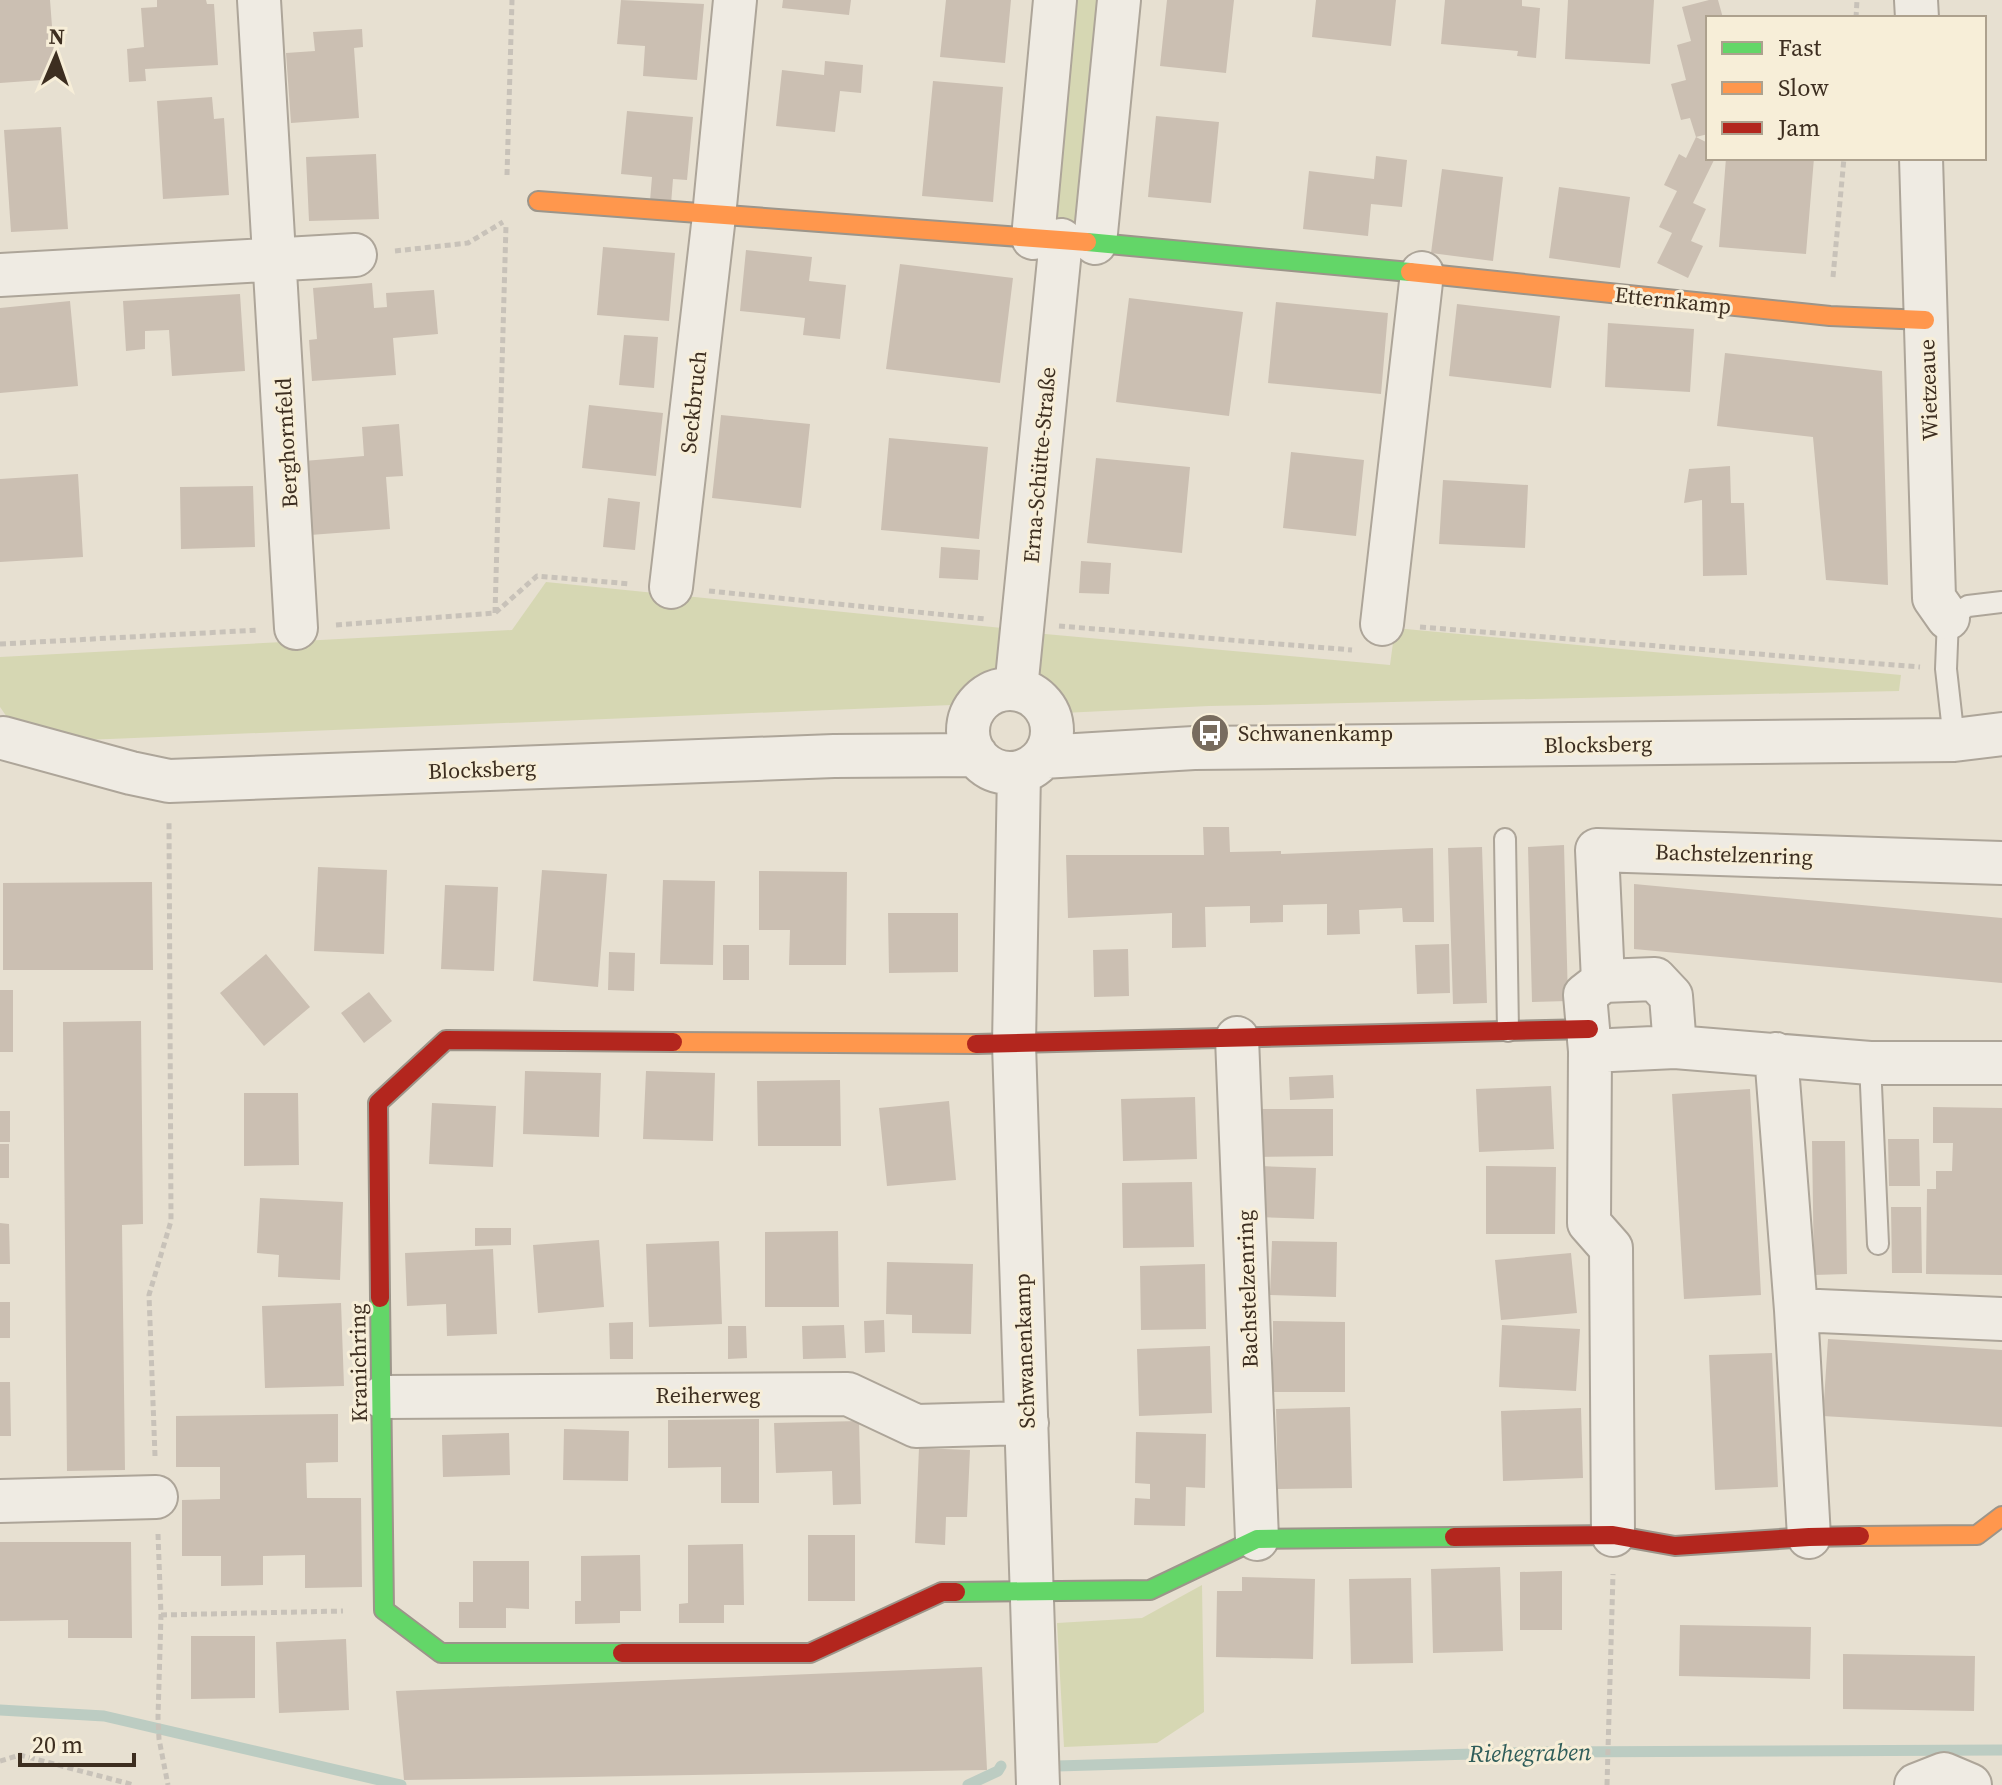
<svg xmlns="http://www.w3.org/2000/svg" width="2002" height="1785" viewBox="0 0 2002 1785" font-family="'Source Serif 4',serif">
	<rect width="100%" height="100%" fill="#e7e0d1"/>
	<path fill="#d6d7b3" d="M1063,0H1110L1089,230L1043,226Z
		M546,582L1012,629L1011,671L979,682L952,705L85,740L9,720L0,707V657L512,630Z
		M1395,628L1901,675L1899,691L1209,706L1063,713L1043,690L1029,681L1034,633L1390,665Z
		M1202,1585L1204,1712L1157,1743L1064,1747L1057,1623L1142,1618Z"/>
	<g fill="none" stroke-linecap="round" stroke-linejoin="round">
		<path stroke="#bcccc2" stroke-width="11" d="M0,1710L104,1716L401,1785
			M1057,1766L1543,1752L2002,1750
			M968,1785L998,1771L1001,1766"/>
	</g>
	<path fill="#cbbfb2" d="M0,0H50L56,79L0,83Z
		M157,0H206L207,4H214L218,65L145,69L146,81L129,82L127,49L144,47L141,8L157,7Z
		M621,0L704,4L697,80L643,76L645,46L617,44Z
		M783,0H851L849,15L782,8Z
		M946,0H1011L1005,63L940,57Z
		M1167,0H1234L1226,73L1160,66Z
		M1316,0H1396L1391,46L1312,37Z
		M1445,0H1522V6L1540,8L1536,58L1517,56L1518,51L1441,44Z
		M1568,0H1654L1650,64L1565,59Z
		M1709,0H1718L1723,18H1708V134L1696,137L1690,118L1681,120L1671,84L1686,80L1677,45L1691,41L1682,7Z
		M362,29L363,47L354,48L359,118L291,123L286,53L315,51L313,32Z
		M825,61L863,65L861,93L840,91L835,132L776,126L782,70L824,75Z
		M933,81L1003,87L993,202L922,196Z
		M212,97L214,119L224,118L229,195L163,199L157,101Z
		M627,111L693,117L687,180L673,179L671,204L650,201L652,177L621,174Z
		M1156,116L1219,122L1211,203L1148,197Z
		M61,127L68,229L11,232L4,130Z
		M1696,137L1708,143V158H1715L1693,203L1706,209L1691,241L1703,246L1688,278L1657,263L1672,233L1659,227L1677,191L1664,185L1679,154L1686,158Z
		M376,154L379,219L309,221L306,157Z
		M1376,156L1407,160L1402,207L1371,204L1368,236L1303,229L1309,171L1374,179Z
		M1726,158H1814L1806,254L1719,247Z
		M1442,169L1503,177L1493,261L1431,253Z
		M1559,187L1630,197L1620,268L1549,258Z
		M603,247L675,253L669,321L597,315Z
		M746,250L812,257L809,281L846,285L840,339L803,335L805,318L740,311Z
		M900,264L1013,278L1000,383L886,369Z
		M372,283L374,308L387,307L386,293L434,290L438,334L393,338L396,375L312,381L309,340L317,339L313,288Z
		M240,294L245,371L172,376L169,330L145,331V349L126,351L123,301Z
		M1129,298L1243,312L1229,416L1116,402Z
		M70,301L78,386L0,393V308Z
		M1276,302L1388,313L1381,394L1268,383Z
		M1457,304L1560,316L1551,388L1449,376Z
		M1608,323L1694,329L1690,392L1605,387Z
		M624,335L658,337L654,388L619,385Z
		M1725,353L1882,371L1888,585L1826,580L1813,437L1717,426Z
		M589,405L663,413L656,476L582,468Z
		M721,415L810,424L801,508L712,498Z
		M399,424L403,476L386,477L390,529L310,535L304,461L364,456L362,427Z
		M889,438L988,447L979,539L881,530Z
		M1291,452L1364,460L1356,536L1283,528Z
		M1096,458L1190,467L1182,553L1087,543Z
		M1730,466L1731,503H1744L1747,575L1703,576L1702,500L1684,503L1689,469Z
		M78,474L83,557L0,562V479Z
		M1443,480L1528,485L1525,548L1439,544Z
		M253,486L255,547L181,549L180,487Z
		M608,498L640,502L635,550L603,547Z
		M941,547L980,550L978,580L939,578Z
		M1081,561L1111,563L1109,594L1079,593Z
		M1203,827H1229L1230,852L1281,851V854L1433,848L1434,922H1403L1402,908L1359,910L1360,934L1327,935V904L1283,905V922L1250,923V906L1205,907L1206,947L1172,948V913L1068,918L1066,855H1204Z
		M1564,845L1568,1001L1532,1002L1528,847Z
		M1482,847L1487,1003L1453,1004L1448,848Z
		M318,867L387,870L384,954L314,951Z
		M542,870L607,874L598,987L533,981Z
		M759,871L847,872L846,965H789L790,930H759Z
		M663,880L715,881L713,965L660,964Z
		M152,882L153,970H3V883Z
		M1634,884L2002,918V983L1634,949Z
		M445,885L498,887L494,971L441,969Z
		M888,913H958V972L889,973Z
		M1449,944L1450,993L1417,994L1415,945Z
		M723,945H749V980H723Z
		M1128,949L1129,996L1094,997L1093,950Z
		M609,952L635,953L634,991L608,990Z
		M266,954L310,1007L264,1046L220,993Z
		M0,990H13V1052H0Z
		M369,992L392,1021L364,1043L341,1013Z
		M141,1021L143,1224L122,1225L125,1470L67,1471L63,1022Z
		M525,1071L601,1073L599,1137L523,1134Z
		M646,1071L715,1073L713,1141L643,1139Z
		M1333,1075L1334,1098L1290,1100L1289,1077Z
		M840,1080L841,1146H758L757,1081Z
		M1551,1086L1554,1149L1479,1152L1476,1089Z
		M1750,1089L1761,1295L1684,1299L1672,1094Z
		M244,1093H298L299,1165L244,1166Z
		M1195,1097L1197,1159L1123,1161L1121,1099Z
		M949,1101L956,1180L887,1186L879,1108Z
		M432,1103L496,1106L493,1167L429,1164Z
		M1933,1107L2002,1108V1275L1926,1274L1927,1189H1936V1171H1952L1953,1143H1933Z
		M1252,1109H1333V1156L1252,1157Z
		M0,1111H10V1142H0Z
		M1888,1139H1919L1920,1186H1889Z
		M1812,1141H1845L1847,1274L1814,1275Z
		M0,1144H9V1178H0Z
		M1259,1166L1316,1168L1314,1219L1258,1217Z
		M1486,1166L1556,1167L1555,1234H1486Z
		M1192,1182L1194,1247L1123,1248L1122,1183Z
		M260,1198L343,1202L340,1280L278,1277L279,1255L257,1253Z
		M1891,1207H1921L1922,1273H1892Z
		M0,1223L9,1224L10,1264H0Z
		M475,1228H511V1245L475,1246Z
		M838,1231L839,1307H765V1232Z
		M599,1240L604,1307L538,1313L533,1245Z
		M719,1241L722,1324L649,1327L646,1244Z
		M1272,1241L1337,1242L1336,1297L1270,1295Z
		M493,1249L497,1334L447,1336L446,1304L407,1306L405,1253Z
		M1571,1253L1577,1313L1501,1320L1495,1260Z
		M887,1262L973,1264L971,1334L912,1333V1315L886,1314Z
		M1205,1264L1206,1329L1141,1330L1140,1266Z
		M0,1302H10V1338H0Z
		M341,1303L344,1386L265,1388L262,1306Z
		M884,1320L885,1352L865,1353L864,1321Z
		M1273,1321L1345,1322V1392H1273Z
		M633,1322V1359H610L609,1323Z
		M844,1325L846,1358L803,1359L802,1326Z
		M1502,1325L1580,1329L1576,1391L1499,1387Z
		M728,1326H746L747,1358L728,1359Z
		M1828,1339L2002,1350V1427L1823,1416Z
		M1210,1346L1212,1413L1139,1416L1137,1349Z
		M1772,1353L1778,1487L1715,1490L1709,1355Z
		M0,1382H10L11,1436H0Z
		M1350,1407L1352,1488L1278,1489L1276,1409Z
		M1581,1408L1583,1478L1503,1481L1501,1411Z
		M338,1414V1462L306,1463L307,1498H361L362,1587L305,1588V1555L263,1556V1585L221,1586V1556H182V1500L220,1499V1467H176V1416Z
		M759,1419V1503H721V1467L668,1468V1420Z
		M859,1421L861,1504L833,1505L832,1471L776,1473L774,1423Z
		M564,1429L629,1431L628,1481L563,1480Z
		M1136,1432L1206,1434L1205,1488L1186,1487L1185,1526L1134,1525L1135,1498L1150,1499V1484L1135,1483Z
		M509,1433L510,1475L443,1477L442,1435Z
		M919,1448L970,1450L967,1517H946L945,1545L915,1543Z
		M808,1535H855V1601H808Z
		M0,1542H131L132,1638H68V1620L0,1621Z
		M743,1544L744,1605H724V1623H679V1604L688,1603V1545Z
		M640,1555L641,1611H620V1623L575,1624V1601H581V1556Z
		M473,1561H529V1609L506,1608V1628H459V1602H473Z
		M1500,1567L1503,1651L1433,1653L1431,1569Z
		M1562,1571V1630H1520V1572Z
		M1242,1577L1315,1579L1313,1659L1216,1657L1217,1591H1242Z
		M1411,1578L1413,1663L1351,1664L1349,1579Z
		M1680,1625L1811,1627L1810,1679L1679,1676Z
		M191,1636H255V1698L191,1699Z
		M346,1639L349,1710L279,1713L276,1642Z
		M1843,1654L1975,1656L1974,1711L1843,1709Z
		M982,1667L987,1770L404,1780L396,1691Z"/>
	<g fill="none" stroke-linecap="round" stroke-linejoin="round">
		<g stroke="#ada599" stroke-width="24">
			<path id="lane" d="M1954,740L1946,669L1948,618L1968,606L2002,602
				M1505,839L1508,1031
				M1870,1063L1878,1244"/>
		</g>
		<g stroke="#ada599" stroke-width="46">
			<path id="street" d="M259,0L296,628
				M1916,0L1917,18
				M1921,158L1934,598L1948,618
				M1033,238L1055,0
				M1095,243L1119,0
				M0,275L355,255
				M671,587L714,216L735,0
				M1382,624L1422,273
				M1016,689L1061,240
				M968 731a42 42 0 1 1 84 0a42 42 0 1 1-84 0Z
				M3,738L131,773L169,781L834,756L976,755
				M1043,757L1194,748L1954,740L2002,734
				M1019,772L1014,1044L1038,1785
				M1603,981L1597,850L2002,863
				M1237,1038L1257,1539
				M1590,1051L1675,1047L1870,1063H2002
				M1776,1054L1796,1310L1809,1537
				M1796,1310L2002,1319
				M383,1397L848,1394L916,1426L1027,1423
				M0,1501L156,1497
				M1613,1535L1611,1248L1589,1223L1590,1051L1585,995L1603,981L1655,979L1671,996L1675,1047
				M1916,1785L1944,1774L1970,1785"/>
		</g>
		<g stroke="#9c958a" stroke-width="22">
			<path id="fast" d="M1087,242L1410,272
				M380,1298L384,1610L441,1653H622
				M956,1592L1150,1590L1257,1539L1454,1537"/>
		</g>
		<g stroke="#9c958a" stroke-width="22">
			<path id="slow" d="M538,201L1087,242
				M1410,272L1830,316L1925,320
				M673,1042L976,1044
				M1860,1536L1977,1535L2002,1516"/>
		</g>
		<g stroke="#9c958a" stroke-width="22">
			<path id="jam" d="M976,1044L1589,1029
				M380,1298L378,1103L446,1040L673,1042
				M1454,1537L1613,1535L1675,1546L1809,1537L1860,1536
				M622,1653H810L942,1592H956"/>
		</g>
		<path stroke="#c8c2b9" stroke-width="5" stroke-dasharray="6 4" stroke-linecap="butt" d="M1856,18L1857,0
			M507,175L512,0
			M395,251L468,243L503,222
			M1833,277L1844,158
			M709,591L986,619
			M495,613L506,225
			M336,625L495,613L537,576L631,584
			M1059,626L1352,650
			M1420,627L1920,667
			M0,644L259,630
			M155,1456L149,1295L171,1221L169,822
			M158,1534L161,1615L158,1717L159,1739L168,1785
			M161,1615L343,1611
			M0,1761L20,1755L134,1785
			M1607,1785L1613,1574"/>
		<use href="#lane" stroke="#efebe3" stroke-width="20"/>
		<use href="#street" stroke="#efebe3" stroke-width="42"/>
		<use href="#fast" stroke="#63d668" stroke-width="18"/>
		<use href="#slow" stroke="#ff974d" stroke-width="18"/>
		<use href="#jam" stroke="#b3261e" stroke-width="18"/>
	</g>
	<defs>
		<g id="bus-disc" transform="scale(2)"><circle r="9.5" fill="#786c5e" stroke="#f7eed8"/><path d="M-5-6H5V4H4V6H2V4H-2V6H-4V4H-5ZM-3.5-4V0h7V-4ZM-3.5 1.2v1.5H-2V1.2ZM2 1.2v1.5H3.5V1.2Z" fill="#fff"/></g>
	</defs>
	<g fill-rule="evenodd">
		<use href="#bus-disc" x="1210" y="733"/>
	</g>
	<g text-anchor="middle" stroke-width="6" stroke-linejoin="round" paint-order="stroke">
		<g font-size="22" fill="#3d2e20" stroke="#f7eed8">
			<text transform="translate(1673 300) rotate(6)" y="8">Etternkamp</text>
			<text transform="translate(1928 390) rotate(-92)" y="8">Wietzeaue</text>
			<text transform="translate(693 402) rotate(-84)" y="8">Seckbruch</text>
			<text transform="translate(286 443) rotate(-93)" y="8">Berghornfeld</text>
			<text transform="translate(1039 465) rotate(-85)" y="8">Erna-Schütte-Straße</text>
			<text transform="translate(1598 744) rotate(-1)" y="8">Blocksberg</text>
			<text transform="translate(482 769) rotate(-2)" y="8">Blocksberg</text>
			<text transform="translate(1734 854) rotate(2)" y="8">Bachstelzenring</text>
			<text transform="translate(1247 1289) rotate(-92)" y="8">Bachstelzenring</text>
			<text transform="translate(1024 1351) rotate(-92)" y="8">Schwanenkamp</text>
			<text transform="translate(358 1363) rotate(-91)" y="8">Kranichring</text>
			<text x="708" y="1403">Reiherweg</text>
		</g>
		<g font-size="22" fill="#3d2e20" stroke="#f7eed8" text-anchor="start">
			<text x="1238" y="741">Schwanenkamp</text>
		</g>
		<g font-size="24" font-style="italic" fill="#2f5d5a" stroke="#f7eed8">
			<text transform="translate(1530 1753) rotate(-1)" y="8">Riehegraben</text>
		</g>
	</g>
	<rect x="1706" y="16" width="280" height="144" fill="#f7eed8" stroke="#ada18e" stroke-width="2"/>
	<rect x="1722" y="42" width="40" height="12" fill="#63d668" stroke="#ada18e" stroke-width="2"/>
	<text x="1778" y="56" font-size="24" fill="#3d2e20">Fast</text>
	<rect x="1722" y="82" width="40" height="12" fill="#ff974d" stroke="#ada18e" stroke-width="2"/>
	<text x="1778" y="96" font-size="24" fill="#3d2e20">Slow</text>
	<rect x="1722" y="122" width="40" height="12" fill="#b3261e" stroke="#ada18e" stroke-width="2"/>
	<text x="1778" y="136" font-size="24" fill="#3d2e20">Jam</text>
	<g transform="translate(56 56) rotate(2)" stroke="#f7eed8" stroke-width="6" paint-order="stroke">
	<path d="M0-6L14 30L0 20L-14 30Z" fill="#3d2e20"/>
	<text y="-12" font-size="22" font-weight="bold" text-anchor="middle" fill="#3d2e20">N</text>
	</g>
	<path d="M20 1753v12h114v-12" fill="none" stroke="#3d2e20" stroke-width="4"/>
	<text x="32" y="1753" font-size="24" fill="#3d2e20" stroke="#f7eed8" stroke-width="6" paint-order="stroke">20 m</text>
</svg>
